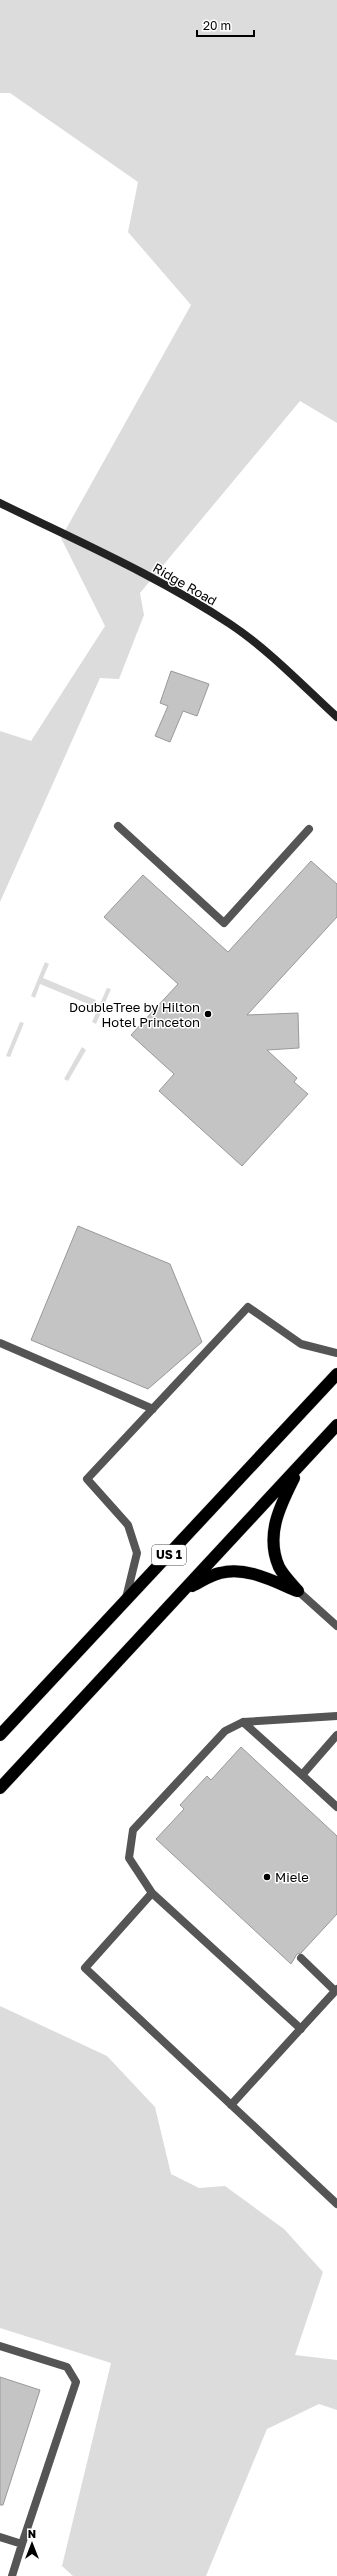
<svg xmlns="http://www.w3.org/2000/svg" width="337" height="2576" viewBox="0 0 337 2576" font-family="'Golos Text',sans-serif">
	<rect width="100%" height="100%" fill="#fff"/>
	<path fill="#dcdcdc" d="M0,0H337V423L300,401L140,593L144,615L119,679L100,678L0,902V731L31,741L105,626L61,538L191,305L128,232L138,182L10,93H0Z
		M45,962L49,964L43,978L96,1000L93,1006L40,984L35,998L31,996Z
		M107,988L111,989L96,1024L92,1022Z
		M20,1022L24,1023L10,1057L6,1056Z
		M82,1047L86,1050L68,1081L64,1079Z
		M0,2006L107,2056L155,2107L171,2174L199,2188L225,2186L284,2229L323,2272L295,2355L337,2360V2410L319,2404L267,2429L206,2576H73L62,2566L111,2363L0,2328Z"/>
	<path fill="#c4c4c4" stroke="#999" d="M171,671L209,684L197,716L183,711L170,742L155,736L168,706L160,703Z
		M311,861L337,884V917L247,1015L298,1013L299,1048L267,1050L297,1078L294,1082L308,1094L242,1166L159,1091L174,1074L131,1035L178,984L104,917L143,875L228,952Z
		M78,1226L170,1264L202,1342L148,1389L31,1340Z
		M241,1747L337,1836V1914L301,1953L297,1954L291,1964L156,1839L184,1809L180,1805L207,1776L211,1780Z
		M0,2377L40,2390L3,2505H0Z"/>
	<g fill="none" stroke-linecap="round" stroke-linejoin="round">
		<g stroke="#dbdbdb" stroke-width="13">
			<path id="highway" d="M294,1478C280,1506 265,1535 279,1567C283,1575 292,1584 298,1591
				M192,1586C201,1582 210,1575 220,1573C246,1566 273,1581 297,1591
				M0,1735L337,1374
				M0,1788L337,1425"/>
		</g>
		<path stroke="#555" stroke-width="8" d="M118,826L224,923L309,829
			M0,1343L153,1409
			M126,1598L137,1553L128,1525L87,1479L248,1307L301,1344L337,1353
			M337,1716L243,1722L225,1731L133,1830L129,1858L152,1893L85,1968L337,2204
			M243,1722L302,1775L337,1735
			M302,1775L337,1807
			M152,1893L301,2029
			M301,1958L335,1991
			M231,2105L337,1989
			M0,2346L67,2367L76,2382L22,2544L0,2537
			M12,2576L22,2544"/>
		<path stroke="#555" stroke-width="8" d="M298,1591L337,1626"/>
		<path stroke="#222" stroke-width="8" d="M0,503C77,541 158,576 230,624C269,650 302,685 337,717"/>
		<use href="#highway" stroke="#000" stroke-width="12"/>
	</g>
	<g fill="#000" stroke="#fff" stroke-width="1.5">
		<circle cx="208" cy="1014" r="4"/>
		<circle cx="267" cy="1877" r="4"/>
	</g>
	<g text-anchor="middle" stroke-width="3" stroke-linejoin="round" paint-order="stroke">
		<rect fill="#fff" stroke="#4c4c4c" stroke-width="1" x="152" y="1545" width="34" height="20" rx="3"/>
		<g font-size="12" font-weight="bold" fill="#000">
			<text x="169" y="1559">US 1</text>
		</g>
		<g font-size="13" fill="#000" stroke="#fff">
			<text transform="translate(185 584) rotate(30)" y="5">Ridge Road</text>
		</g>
		<g font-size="13" fill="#000" stroke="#fff" text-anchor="end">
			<text x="200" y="1012">DoubleTree by Hilton<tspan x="200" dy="15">Hotel Princeton</tspan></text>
			<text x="275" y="1882" text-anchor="start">Miele</text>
		</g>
	</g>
	<g transform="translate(32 2544)" stroke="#ffffff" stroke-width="3" paint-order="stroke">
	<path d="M0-3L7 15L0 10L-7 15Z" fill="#000000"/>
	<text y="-6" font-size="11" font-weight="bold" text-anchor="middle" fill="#000000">N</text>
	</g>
	<path d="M197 30v6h57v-6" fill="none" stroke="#000000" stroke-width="2"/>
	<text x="203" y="30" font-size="12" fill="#000000" stroke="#ffffff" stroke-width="3" paint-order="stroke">20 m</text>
</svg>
